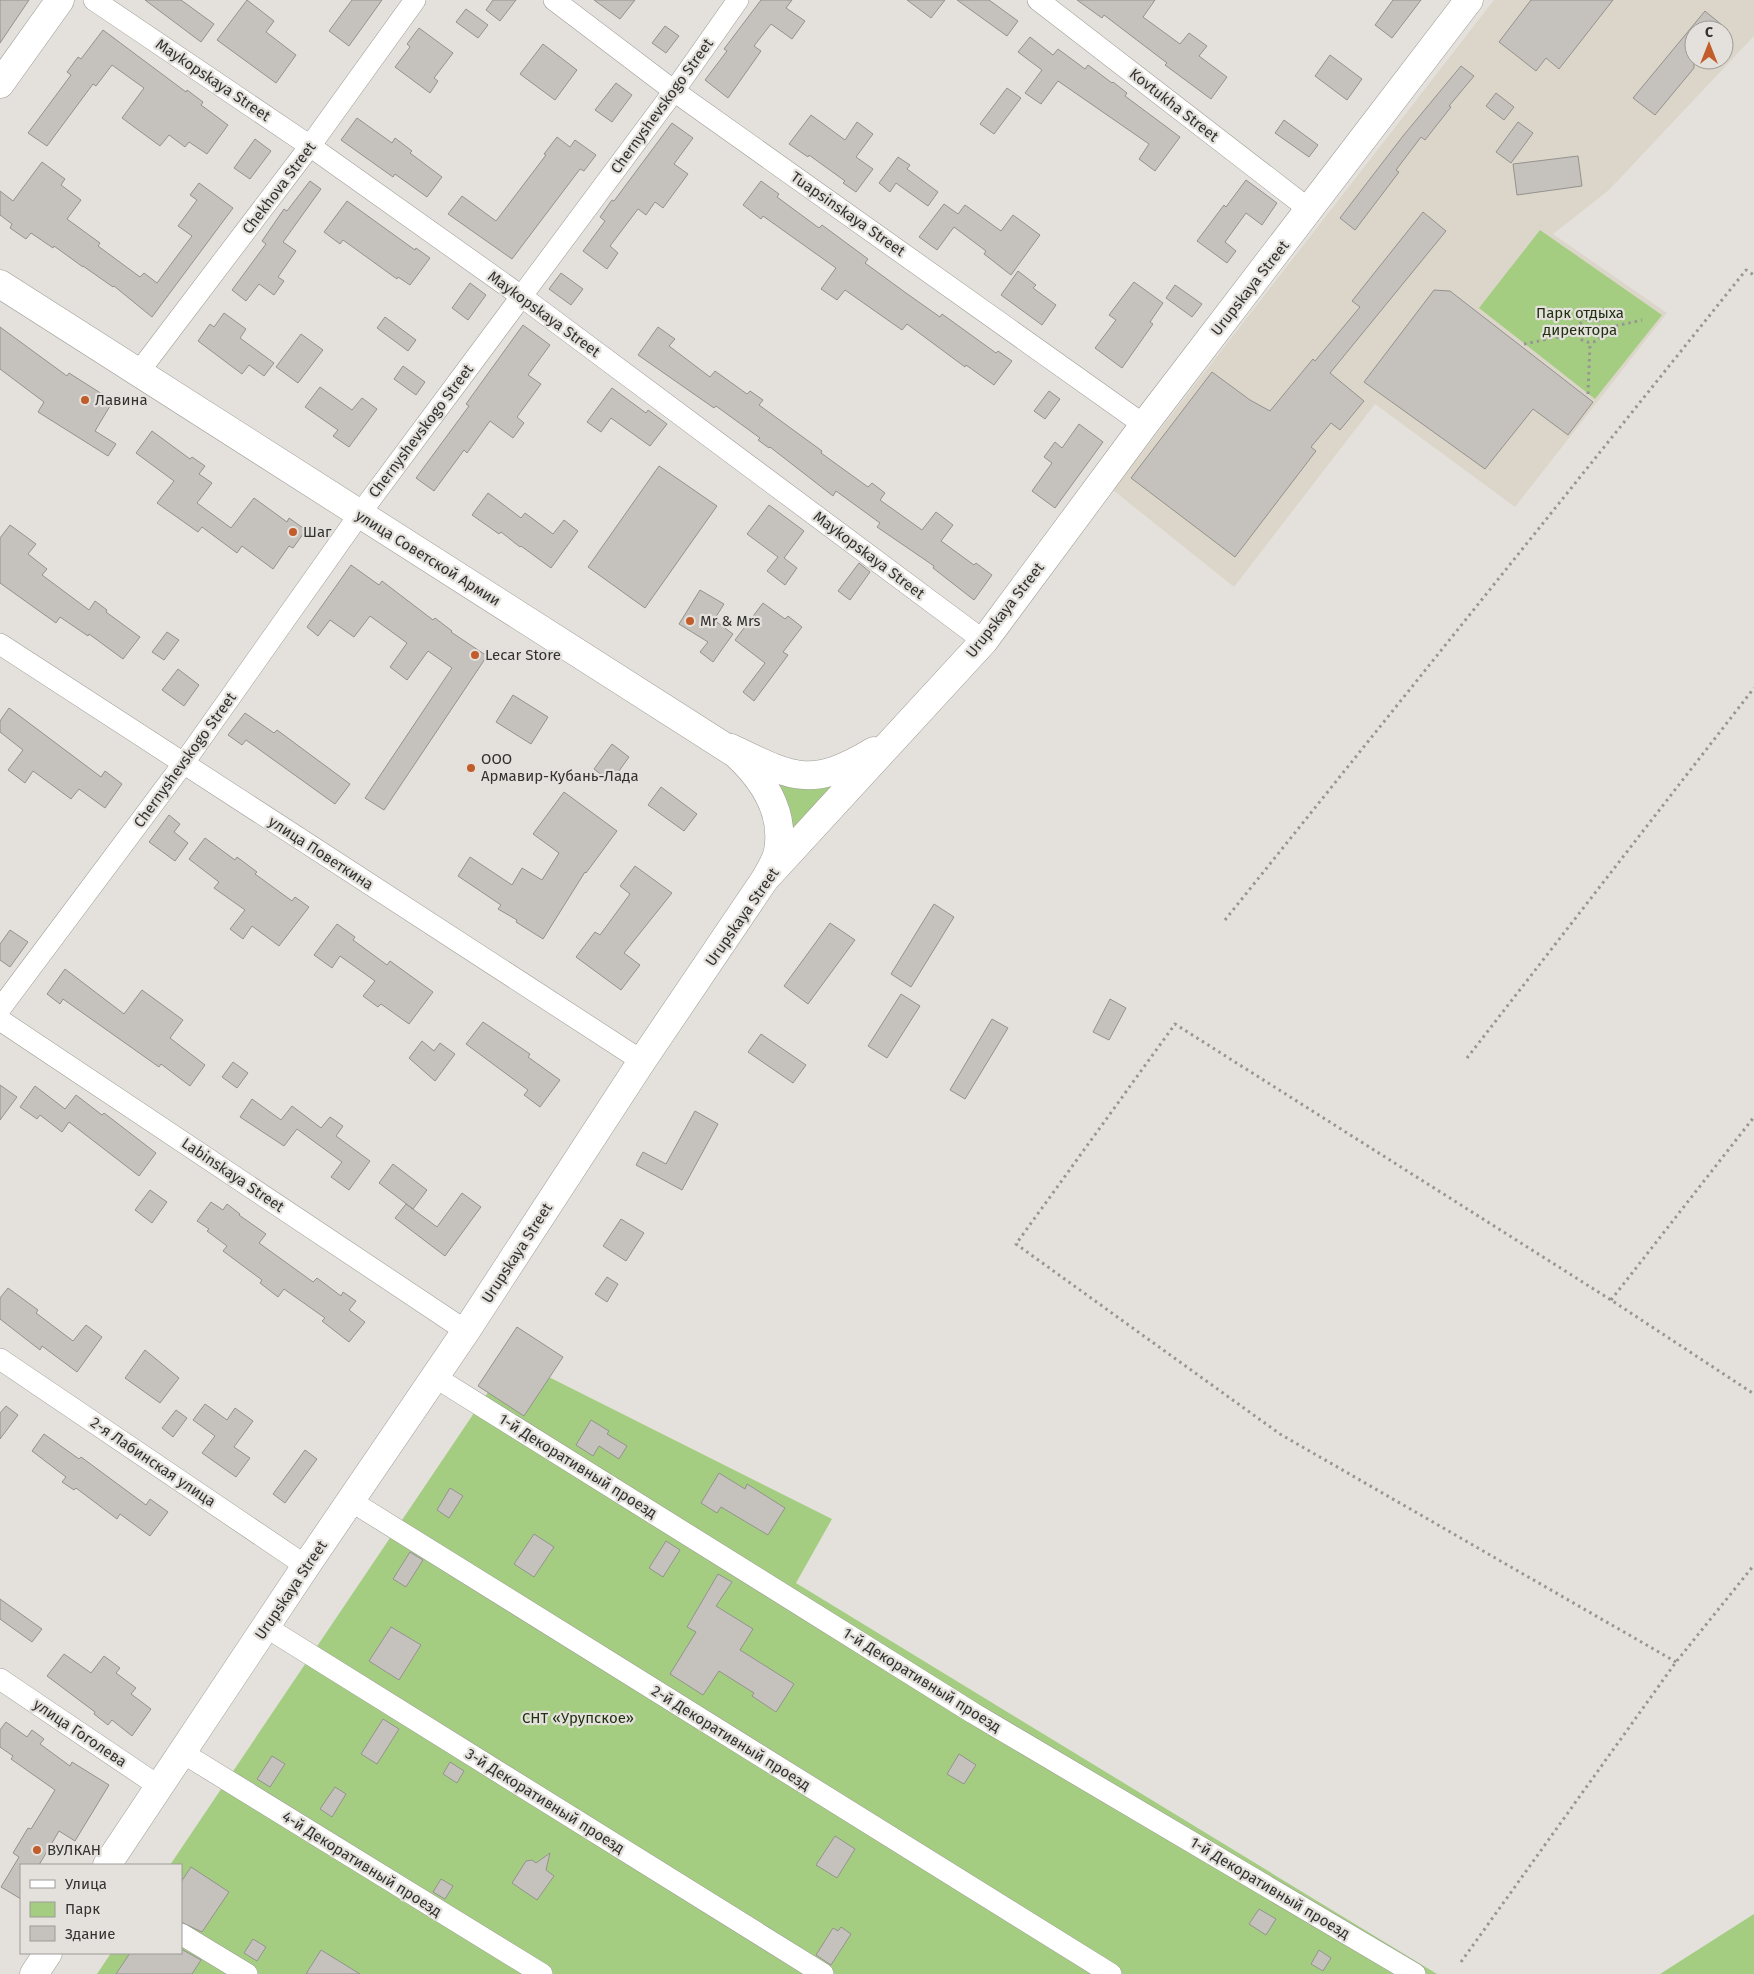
<svg xmlns="http://www.w3.org/2000/svg" width="1754" height="1974" viewBox="0 0 1754 1974" font-family="'Fira Sans',sans-serif">
	<rect width="100%" height="100%" fill="#e4e1dc"/>
	<path fill="#dcd6ca" fill-rule="evenodd" d="M1494,0H1754V36L1609,190L1553,234L1667,313L1515,507L1375,404L1234,587L1113,490ZM1694,30H1724V60H1694Z"/>
	<path fill="#a4cd82" d="M1540,230L1662,315L1595,399L1479,308Z
		M776,780L842,782L792,831Z
		M511,1358L832,1519L796,1583L1437,1974H97L111,1953H181V1865H170Z
		M1754,1914V1974H1660Z"/>
	<path fill="#c5c2be" stroke="#94928d" d="M0,0H29L0,43Z
		M145,0H181L214,24L201,42Z
		M247,0L274,21L266,32L296,55L276,83L217,40Z
		M352,0H382L349,46L329,31Z
		M493,0H516L500,21L486,10Z
		M594,0H635L620,19Z
		M761,0H792L786,8L805,21L792,39L771,24L754,46L761,51L728,98L705,80L727,51L724,49Z
		M907,0H945L931,18Z
		M957,0H989L1018,21L1007,36Z
		M1077,0H1155L1143,17L1180,44L1189,33L1207,46L1199,56L1227,77L1211,99L1165,65L1167,63L1104,15L1102,18Z
		M1393,0H1421L1392,38L1375,25Z
		M1531,0H1613L1559,69L1546,58L1536,71L1499,42Z
		M466,9L488,25L478,38L456,22Z
		M1705,11L1728,30H1694V68L1655,115L1633,98Z
		M665,26L679,36L666,53L652,43Z
		M419,28L453,53L434,78L438,81L430,93L395,67L410,47L407,44Z
		M103,30L186,92L187,90L203,102L201,105L228,125L207,154L189,142L185,147L169,135L160,146L122,118L144,88L112,65L96,86L93,84L47,146L28,133L71,75L67,72L78,57L81,59Z
		M1030,37L1053,55L1058,49L1085,69L1088,65L1112,83L1113,82L1127,93L1125,96L1180,137L1155,171L1139,159L1149,144L1058,81L1041,104L1025,93L1042,70L1018,52Z
		M543,44L577,70L555,100L520,74Z
		M1330,55L1362,79L1347,100L1315,76Z
		M1461,66L1474,76L1449,106L1451,107L1425,140L1421,137L1396,170L1399,172L1355,230L1340,218L1403,136Z
		M616,83L632,95L612,122L595,110Z
		M1007,88L1021,98L994,134L980,124Z
		M1496,93L1514,107L1504,120L1486,106Z
		M811,115L845,140L857,122L873,134L856,157L873,169L856,192L843,183L845,181L809,155L808,157L789,144Z
		M357,118L392,143L395,138L412,151L410,153L442,177L427,197L395,174L393,177L341,140Z
		M1284,120L1318,145L1309,157L1275,133Z
		M1518,122L1533,133L1511,163L1496,152Z
		M672,123L693,138L674,164L688,174L663,208L655,202L646,215L638,209L610,246L618,253L607,269L583,251L605,221L600,217L612,200L614,201Z
		M557,137L570,147L575,140L596,155L584,171L580,169L512,259L448,214L462,196L496,221L546,155L544,154Z
		M255,139L271,151L250,179L234,168Z
		M1578,156L1582,186L1517,195L1513,164Z
		M898,157L910,165L907,169L938,192L928,206L896,183L890,192L879,183Z
		M42,162L65,179L61,185L81,200L67,219L100,243L98,246L140,277L144,273L157,283L192,236L178,226L197,200L190,195L199,183L233,208L152,317L114,286L113,287L83,266V267L54,246L53,248L31,233L26,239L10,228L12,224L0,215V191L13,201Z
		M1246,180L1277,203L1262,225L1246,213L1225,242L1236,251L1227,263L1197,241L1224,205L1226,207Z
		M310,181L321,189L283,242L296,251L278,277L284,281L274,295L259,284L246,301L232,290L266,244L262,241L284,209L287,211Z
		M761,181L779,194L777,197L819,228L822,225L868,259L865,263L906,293L940,317L942,314L996,353L998,351L1012,361L994,385L966,365L965,367L907,324L902,330L845,290L837,300L821,289L836,268L763,216L761,219L743,205Z
		M347,201L415,250L416,248L430,258L410,285L398,277L397,279L343,240L340,244L324,232Z
		M944,204L958,214L965,205L1001,231L1013,215L1040,235L1011,275L984,254L986,251L954,227L937,250L919,237Z
		M1423,212L1446,231L1330,373L1364,401L1340,430L1331,423L1311,447L1316,451L1235,557L1131,478L1212,372L1250,400L1270,411L1313,359L1315,361L1360,307L1352,301Z
		M1018,271L1036,285L1033,288L1056,305L1042,325L1001,295Z
		M561,273L583,289L571,305L549,289Z
		M1134,282L1163,303L1150,322L1153,324L1122,368L1095,348L1116,320L1109,315Z
		M470,283L486,295L468,320L452,308Z
		M1175,285L1202,304L1192,317L1166,298Z
		M1434,290L1450,291L1593,402L1568,435L1533,409L1485,469L1364,382Z
		M224,313L246,329L240,338L274,363L264,376L249,365L242,374L198,341L210,324L214,327Z
		M385,317L416,340L408,351L377,328Z
		M523,325L550,345L528,375L541,384L517,417L524,423L513,438L490,421L467,453L464,450L434,491L416,478L469,406L466,404Z
		M0,327L67,376L69,373L113,401L95,431L116,444L108,456L38,412L44,402L0,369Z
		M658,327L675,339L669,346L710,377L715,371L747,394L750,391L763,400L759,405L822,451L821,453L868,487L872,483L885,493L880,500L922,530L936,512L953,525L941,541L974,565L976,563L992,575L974,600L933,568L934,566L877,527L880,523L836,491L833,496L770,447L769,448L758,440L760,438L716,406L714,408L638,355Z
		M301,334L323,350L298,383L276,367Z
		M403,366L425,382L416,395L394,379Z
		M320,387L352,410L362,398L377,409L349,447L333,436L338,430L305,407Z
		M612,388L646,413L648,410L667,424L650,446L611,418L601,432L587,422Z
		M1049,391L1060,399L1045,419L1034,411Z
		M1079,424L1103,442L1055,508L1032,491L1052,463L1044,457L1055,442L1062,448Z
		M152,431L190,459L192,457L205,466L199,474L212,483L197,503L231,528L254,498L287,522L289,518L306,530L293,548L289,546L273,569L242,546L237,553L202,527L198,532L157,503L174,481L136,453Z
		M659,466L717,506L645,608L588,567Z
		M488,493L521,518L525,513L553,534L564,520L578,531L551,568L521,546L520,547L501,532L499,534L472,515Z
		M769,505L804,531L784,558L797,568L785,585L767,571L778,557L747,534Z
		M10,525L36,544L28,554L47,569L42,575L89,610L95,601L107,610L106,612L140,637L123,659L89,634L88,636L60,617L56,623L0,583V538Z
		M859,563L870,572L850,600L838,591Z
		M351,565L379,585L382,581L433,620L435,618L452,631L451,632L487,656L384,810L365,798L452,668L428,651L407,680L390,667L407,643L370,616L354,637L330,620L318,636L307,627Z
		M700,590L724,604L714,620L733,634L713,662L700,652L708,642L679,624Z
		M763,603L785,619L788,616L802,627L783,652L788,655L754,701L743,692L765,663L735,640Z
		M167,632L179,640L164,660L152,652Z
		M178,669L199,685L184,706L162,690Z
		M513,695L548,717L531,744L496,722Z
		M9,708L101,777L105,771L122,784L105,808L79,789L71,799L33,771L25,783L8,770L23,750L0,732V721Z
		M245,713L274,733L277,730L350,784L335,804L246,740L242,745L228,735Z
		M612,744L629,757L611,782L594,769Z
		M661,787L697,814L684,831L648,805Z
		M564,792L617,831L586,873L585,872L543,939L516,922L517,920L498,909L501,905L458,876L470,857L512,885L522,868L542,880L559,853L533,834Z
		M169,815L180,824L174,832L188,843L175,861L149,842Z
		M205,838L235,860L237,857L257,872L255,874L292,901L295,897L309,907L279,946L252,926L243,939L230,929L245,910L214,888L219,882L189,859Z
		M635,866L672,893L624,953L640,965L621,990L576,957L595,932L600,935L630,894L620,886Z
		M934,904L954,917L911,987L891,974Z
		M830,923L855,940L808,1004L784,986Z
		M337,924L355,937L353,940L387,965L390,961L433,992L409,1024L381,1004L378,1007L363,996L375,981L340,956L332,968L314,955Z
		M10,930L28,942L10,967L0,960V944Z
		M65,969L124,1014L142,990L183,1020L170,1038L205,1065L190,1086L161,1064L159,1067L63,999L60,1004L47,994Z
		M901,994L920,1006L887,1058L868,1046Z
		M1110,999L1126,1008L1109,1040L1093,1032Z
		M992,1019L1008,1028L965,1099L950,1090Z
		M483,1022L530,1054L528,1057L560,1080L540,1107L524,1095L528,1090L466,1044Z
		M761,1034L806,1065L793,1083L748,1052Z
		M422,1041L434,1051L440,1043L455,1054L435,1081L409,1058Z
		M233,1062L248,1073L237,1088L222,1077Z
		M0,1085L17,1097L0,1120Z
		M35,1086L65,1109L76,1095L102,1115L104,1113L156,1153L139,1176L69,1122L62,1132L40,1115L37,1119L20,1107Z
		M252,1099L281,1120L292,1106L321,1128L330,1117L343,1126L336,1136L370,1161L349,1190L331,1177L342,1162L297,1129L284,1146L240,1117Z
		M695,1111L718,1124L682,1190L636,1165L643,1152L666,1164Z
		M393,1164L427,1190L413,1209L379,1183Z
		M150,1190L167,1202L152,1223L135,1210Z
		M462,1193L481,1207L445,1256L395,1218L406,1204L437,1227Z
		M211,1202L223,1210L227,1204L240,1214L239,1215L266,1234L259,1243L313,1282L317,1278L341,1296L343,1292L356,1301L349,1310L365,1322L349,1342L322,1321L325,1318L284,1289L278,1297L260,1283L262,1280L223,1251L227,1246L207,1231L209,1229L197,1221Z
		M621,1219L644,1233L626,1261L603,1246Z
		M607,1277L618,1284L607,1302L595,1294Z
		M8,1288L38,1310L36,1313L73,1341L86,1325L102,1337L77,1372L42,1346L40,1350L0,1319V1298Z
		M517,1327L563,1357L524,1416L478,1386Z
		M145,1350L179,1378L160,1403L125,1378Z
		M205,1404L227,1420L235,1408L253,1421L234,1447L250,1458L236,1477L202,1453L215,1436L193,1420Z
		M6,1406L18,1415L0,1439V1413Z
		M176,1410L187,1418L173,1437L162,1428Z
		M591,1420L609,1431L607,1434L627,1446L619,1459L599,1446L593,1456L576,1445Z
		M44,1434L79,1459L81,1457L146,1505L150,1499L168,1512L150,1536L120,1514L117,1519L76,1488L74,1490L62,1482L66,1477L32,1451Z
		M305,1450L317,1459L285,1503L273,1494Z
		M719,1473L745,1489L747,1484L785,1508L768,1535L721,1507L717,1513L701,1503Z
		M450,1488L463,1496L449,1518L437,1510Z
		M534,1534L554,1547L534,1577L514,1564Z
		M666,1541L680,1550L663,1577L649,1568Z
		M410,1552L423,1560L406,1587L393,1579Z
		M718,1574L732,1582L716,1606L753,1629L740,1650L794,1684L776,1712L752,1696L754,1693L719,1671L703,1695L670,1674L696,1632L687,1627Z
		M0,1599L42,1629L32,1642L0,1619Z
		M391,1627L421,1645L399,1680L369,1661Z
		M64,1654L91,1673L104,1656L120,1668L116,1673L136,1688L131,1694L151,1709L132,1736L112,1720L108,1725L94,1714L95,1712L47,1676Z
		M383,1719L399,1729L377,1764L361,1754Z
		M6,1722L27,1737L32,1730L44,1739L40,1744L70,1766L72,1762L109,1785L75,1841L59,1831L39,1865H21V1899L1,1887L19,1857L13,1853L28,1828L31,1829L55,1790L11,1759L13,1756L0,1747V1730Z
		M959,1754L976,1765L964,1784L947,1774Z
		M272,1756L285,1764L270,1787L257,1779Z
		M450,1762L464,1771L457,1783L443,1774Z
		M335,1787L346,1794L332,1817L320,1809Z
		M835,1836L855,1849L837,1878L816,1865Z
		M550,1853L546,1870L554,1876L537,1900L512,1883L526,1861L532,1860L536,1863Z
		M191,1867L229,1892L202,1932L181,1922V1882Z
		M441,1879L453,1886L445,1899L433,1892Z
		M1259,1909L1276,1919L1266,1935L1249,1924Z
		M841,1927L851,1934L831,1965L816,1955L833,1928L838,1931Z
		M253,1939L266,1947L257,1961L244,1953Z
		M181,1949L201,1960L192,1974H116L130,1953H181Z
		M321,1950L360,1974H306Z
		M1319,1950L1331,1958L1323,1971L1311,1964Z"/>
	<g fill="none" stroke-linecap="round" stroke-linejoin="round">
		<g stroke="#9d9b96" stroke-width="22">
			<path id="street" d="M94,0L310,146L521,296L984,641
				M554,0L674,91L1144,425
				M1038,0L1310,210
				M138,373L310,146L415,0
				M0,644L642,1061
				M0,1009L183,764L359,515L674,91L738,0
				M0,1020L466,1331
				M0,1359L306,1566
				M435,1377L973,1713L1415,1974
				M351,1501L1111,1974
				M266,1627L823,1974
				M0,1679L160,1787
				M183,1753L542,1974
				M181,1934L247,1974"/>
		</g>
		<g stroke="#9d9b96" stroke-width="29">
			<path id="secondary" d="M0,84L60,0
				M731,748C793,778 811,789 874,751
				M766,878L984,641L1144,425L1469,0"/>
		</g>
		<g stroke="#9d9b96" stroke-width="29">
			<path id="primary" d="M0,284L736,754C763,779 785,812 778,851C776,861 770,870 765,879L642,1061L466,1331L306,1566L107,1865
				M34,1974L48,1953"/>
		</g>
		<path stroke="#989692" stroke-width="3" stroke-dasharray="2.5 4" stroke-linecap="butt" d="M1603,329L1642,320
			M1524,344L1578,333L1579,324L1587,319H1596L1603,326L1601,337C1595,343 1589,344 1582,340L1578,333
			M1588,394L1590,343
			M1225,920L1746,270L1754,275
			M1467,1058L1754,688
			M1611,1300L1754,1117
			M1676,1662L1280,1434L1016,1244L1175,1024L1611,1300L1754,1394
			M1461,1962L1676,1662L1754,1565"/>
		<use href="#street" stroke="#fff" stroke-width="21"/>
		<use href="#secondary" stroke="#fff" stroke-width="28"/>
		<use href="#primary" stroke="#fff" stroke-width="28"/>
	</g>
	<g fill="#c25d2b" stroke="#e4e1dc" stroke-width="2">
		<circle cx="85" cy="400" r="5"/>
		<circle cx="293" cy="532" r="5"/>
		<circle cx="690" cy="621" r="5"/>
		<circle cx="475" cy="655" r="5"/>
		<circle cx="471" cy="768" r="5"/>
		<circle cx="37" cy="1850" r="5"/>
	</g>
	<g text-anchor="middle" stroke-width="4.5" stroke-linejoin="round" paint-order="stroke">
		<g font-size="15" fill="#333230" stroke="#e4e1dc">
			<text transform="translate(213 80) rotate(34)" y="5">Maykopskaya Street</text>
			<text transform="translate(1174 105) rotate(38)" y="5">Kovtukha Street</text>
			<text transform="translate(662 106) rotate(-54)" y="5">Chernyshevskogo Street</text>
			<text transform="translate(279 188) rotate(-53)" y="5">Chekhova Street</text>
			<text transform="translate(848 214) rotate(35)" y="5">Tuapsinskaya Street</text>
			<text transform="translate(1250 288) rotate(-52)" y="5">Urupskaya Street</text>
			<text transform="translate(544 314) rotate(36)" y="5">Maykopskaya Street</text>
			<text transform="translate(421 431) rotate(-53)" y="5">Chernyshevskogo Street</text>
			<text transform="translate(869 555) rotate(37)" y="5">Maykopskaya Street</text>
			<text transform="translate(428 558) rotate(32)" y="5">улица Советской Армии</text>
			<text transform="translate(1005 610) rotate(-52)" y="5">Urupskaya Street</text>
			<text transform="translate(185 760) rotate(-54)" y="5">Chernyshevskogo Street</text>
			<text transform="translate(321 853) rotate(33)" y="5">улица Поветкина</text>
			<text transform="translate(742 917) rotate(-55)" y="5">Urupskaya Street</text>
			<text transform="translate(233 1175) rotate(34)" y="5">Labinskaya Street</text>
			<text transform="translate(517 1253) rotate(-57)" y="5">Urupskaya Street</text>
			<text transform="translate(153 1462) rotate(34)" y="5">2-я Лабинская улица</text>
			<text transform="translate(578 1466) rotate(32)" y="5">1-й Декоративный проезд</text>
			<text transform="translate(291 1590) rotate(-56)" y="5">Urupskaya Street</text>
			<text transform="translate(922 1680) rotate(32)" y="5">1-й Декоративный проезд</text>
			<text transform="translate(80 1733) rotate(34)" y="5">улица Гоголева</text>
			<text transform="translate(731 1738) rotate(32)" y="5">2-й Декоративный проезд</text>
			<text transform="translate(545 1801) rotate(32)" y="5">3-й Декоративный проезд</text>
			<text transform="translate(362 1864) rotate(32)" y="5">4-й Декоративный проезд</text>
			<text transform="translate(1270 1888) rotate(31)" y="5">1-й Декоративный проезд</text>
		</g>
		<g font-size="15" fill="#203110" stroke="#e4e1dc">
			<text x="1580" y="318">Парк отдыха<tspan x="1580" dy="17">директора</tspan></text>
			<text x="578" y="1723">СНТ «Урупское»</text>
		</g>
		<g font-size="15" fill="#333230" stroke="#e4e1dc" text-anchor="start">
			<text x="95" y="405">Лавина</text>
			<text x="303" y="537">Шаг</text>
			<text x="700" y="626">Mr &amp; Mrs</text>
			<text x="485" y="660">Lecar Store</text>
			<text x="481" y="764">ООО<tspan x="481" dy="17">Армавир-Кубань-Лада</tspan></text>
			<text x="47" y="1855">ВУЛКАН</text>
		</g>
	</g>
	<rect x="20" y="1864" width="162" height="90" fill="#e4e1dc" stroke="#9d9b97"/>
	<rect x="30" y="1880" width="25" height="8" fill="#ffffff" stroke="#9d9b97"/>
	<text x="65" y="1889" font-size="15" fill="#333230">Улица</text>
	<rect x="30" y="1902" width="25" height="15" fill="#a4cd82" stroke="#9d9b97"/>
	<text x="65" y="1914" font-size="15" fill="#333230">Парк</text>
	<rect x="30" y="1926" width="25" height="15" fill="#c5c2be" stroke="#9d9b97"/>
	<text x="65" y="1939" font-size="15" fill="#333230">Здание</text>
	<g transform="translate(1709 45)"><circle r="24" fill="#e4e1dc" stroke="#9d9b97"/>
	<path d="M0-4L9 19L0 12L-9 19Z" fill="#c25d2b"/>
	<text y="-8" font-size="14" font-weight="bold" text-anchor="middle" fill="#333230">С</text>
	</g>
</svg>
